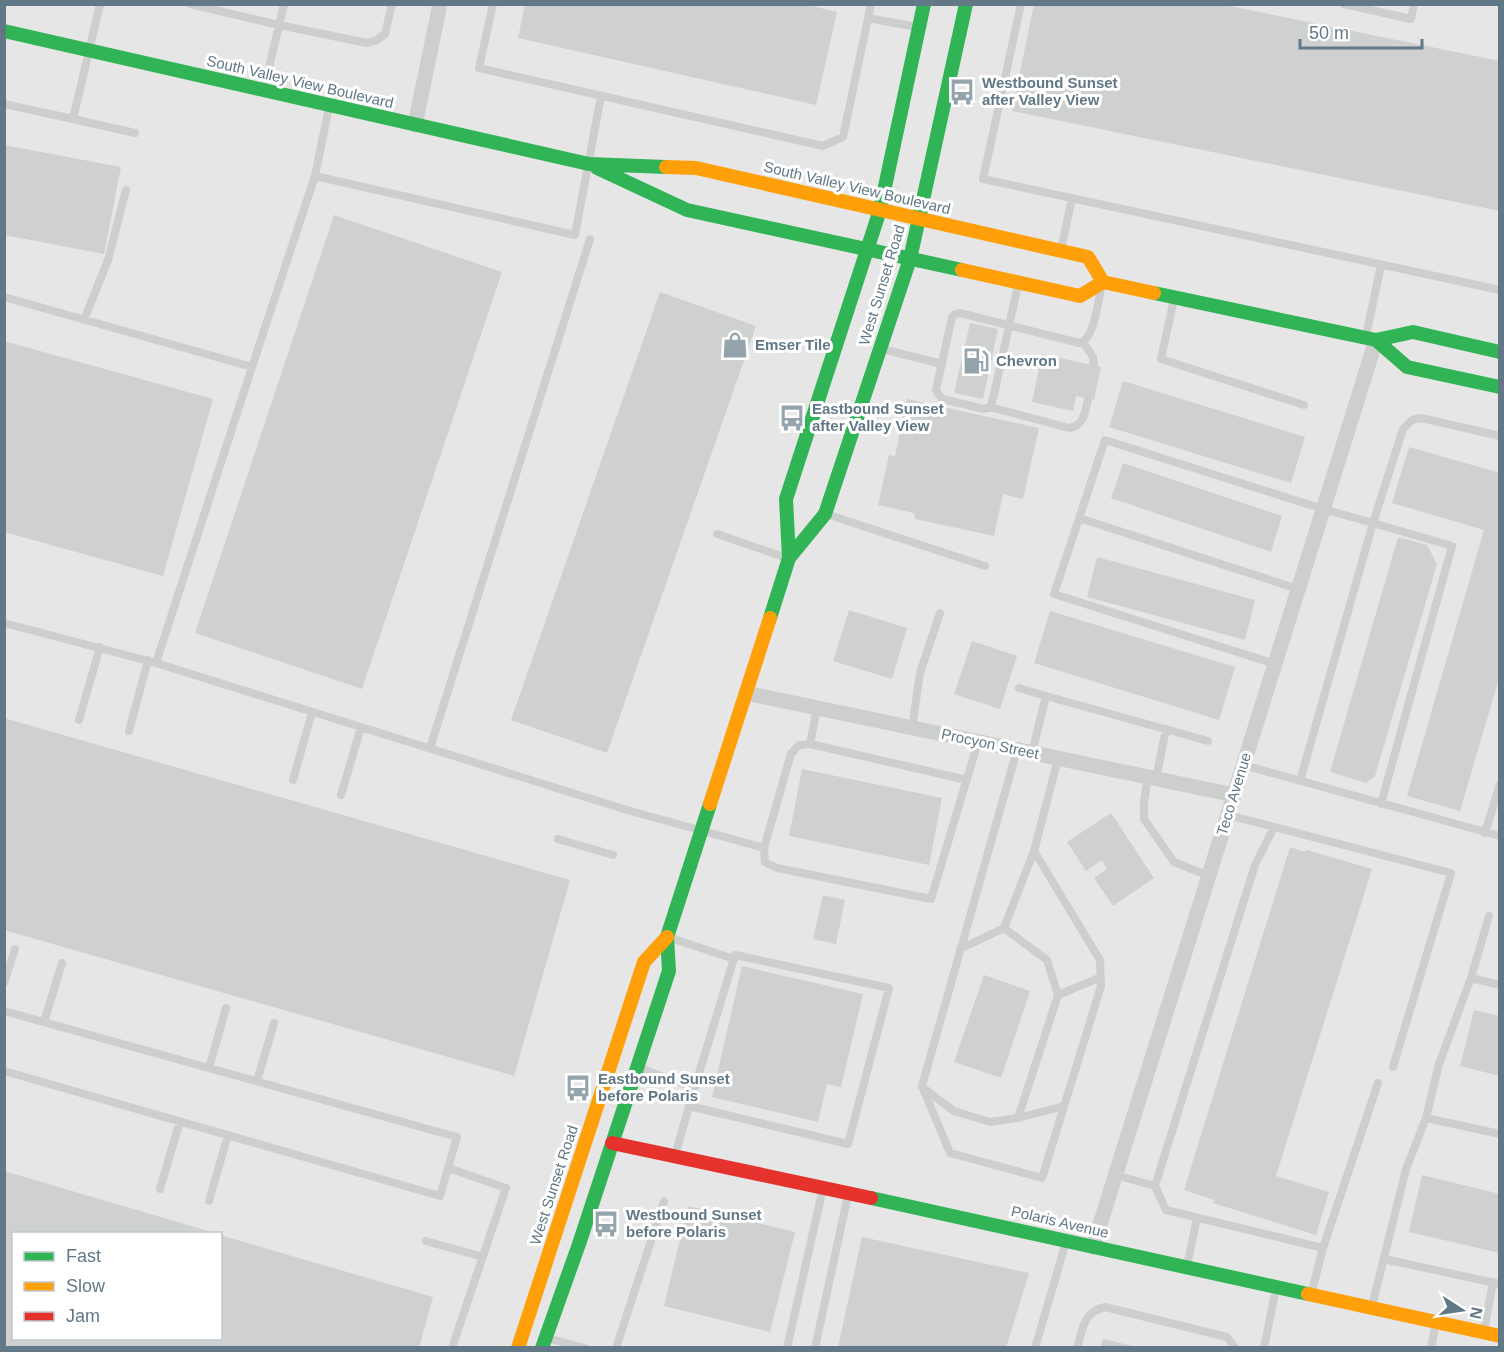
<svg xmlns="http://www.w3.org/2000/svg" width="1504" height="1352" viewBox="0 0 1504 1352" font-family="Helvetica,sans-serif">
	<rect width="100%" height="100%" fill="#f5f5f3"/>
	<path fill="#e5e6e5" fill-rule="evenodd" d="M5,5H1499V1347L5,1348ZM14,1234H220V1338H14Z"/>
	<path fill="#cfd1d1" d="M525,4H804L837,12L816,105L518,38Z
		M1034,4H1220L1500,61V211L1012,111Z
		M4,145L121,167L104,254L4,235Z
		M334,215L502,272L362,689L195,633Z
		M660,292L756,326L607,753L511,720Z
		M970,323L998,329L983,399L954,393Z
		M4,341L213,399L163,576L4,532Z
		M1042,354L1101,367L1094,400L1076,396L1073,411L1032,402Z
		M1123,381L1305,437L1291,483L1109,427Z
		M907,399L1039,428L1023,499L1003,494L994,536L915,519L914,513L878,505L889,455L895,456Z
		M1409,447L1500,473V675L1460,811L1407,796L1484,530L1392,503Z
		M1123,463L1282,516L1271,552L1111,498Z
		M1398,537L1427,545L1437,564L1375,776L1366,783L1330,772Z
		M1097,557L1255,600L1245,640L1087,597Z
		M849,610L907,628L892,679L833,661Z
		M1050,611L1235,667L1219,720L1034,663Z
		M972,641L1017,656L1000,709L954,694Z
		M4,718L570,880L514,1076L4,930Z
		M802,769L942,798L929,865L789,836Z
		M1111,813L1154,878L1113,906L1094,878L1107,869L1102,860L1086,871L1067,842Z
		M1290,847L1305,852L1307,850L1372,869L1276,1176L1329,1192L1316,1235L1213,1203L1214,1200L1184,1190Z
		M823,895L845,900L836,944L813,939Z
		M742,966L863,994L841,1087L827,1084L818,1122L712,1097Z
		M984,975L1030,991L1001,1078L954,1062Z
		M1474,1010L1500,1016V1076L1460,1066Z
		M4,1171L215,1233L14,1234V1338H220V1235L433,1297L419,1348H4Z
		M1422,1175L1500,1194V1253L1409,1232Z
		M688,1206L795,1232L770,1332L664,1306Z
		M862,1237L1029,1273L1006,1348L838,1347Z
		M1103,1339L1137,1347V1348H1100Z"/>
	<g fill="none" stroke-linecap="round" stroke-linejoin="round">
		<path stroke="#cdcece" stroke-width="8" d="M100,4L73,119L135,133
			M190,4L279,25L367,43L377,40L385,34L392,4
			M493,4L479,68L823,146L843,137L871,4
			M1021,4L983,179L1500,290
			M1344,4L1411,19L1414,4
			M868,18L917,27
			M264,89L284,4
			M4,104L73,119
			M315,176L575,235L601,96
			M1061,250L1072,198
			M1018,285L993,399L990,407L984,409L942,399L936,390L952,317L955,314L960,313L1079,343C1095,339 1097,304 1101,289
			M4,297L252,367L315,176L329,107
			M1174,299L1161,359L1304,405
			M84,320L108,260L126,190
			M1366,336L1381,265
			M1083,342L1093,357L1094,366
			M882,349L942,364
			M990,407L1069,428C1084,426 1085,412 1088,399
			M826,514L985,566
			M1079,518L1298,589
			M717,534L787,558
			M4,623L156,663L252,367
			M156,663L627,810L764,848
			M1275,664L1054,594L1105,440L1323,509L1373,523L1403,429L1412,420L1421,418L1500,436
			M1019,688L1046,696
			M817,708L810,744L799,745L791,754L764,848L765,862L777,868L931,899L978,742
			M79,720L100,647
			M912,728L920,673L940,613
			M129,731L148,660
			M810,744L967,780
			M430,748L590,239
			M1017,750L922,1086L950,1153L1042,1178L1101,986L1100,960L1034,851
			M1032,753L1046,696L1208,741
			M1243,765L1500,836
			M1148,777L1144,802V819L1174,862L1209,876
			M1156,779L1166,729
			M293,780L312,712
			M1300,781L1373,523L1452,546L1381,804
			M341,795L361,727
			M1228,815L1451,873L1393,1067
			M1485,833L1500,784
			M558,839L613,855
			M1489,916L1471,978L1500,985
			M668,937L734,959
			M960,949L1004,928L1034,851L1058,759
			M1471,978L1439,1064L1426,1118L1500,1134
			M4,983L15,949
			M1058,995L1101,977
			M4,1011L457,1137L448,1168L506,1188L452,1348
			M44,1022L62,963
			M209,1068L226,1008
			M639,1068L695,1088
			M4,1071L440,1196L448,1168
			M257,1081L274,1023
			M922,1087L954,1111L990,1122L1018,1118L1058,995L1047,960L1004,928
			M1018,1118L1064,1106
			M675,1156L689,1106L848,1144L889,988L735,955L689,1106
			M1115,1175L1155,1186L1255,865L1274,827
			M1155,1186L1166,1210L1323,1248L1312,1291
			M160,1189L180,1121
			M209,1201L228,1135
			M426,1241L483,1257
			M1323,1248L1378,1083
			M1384,1259L1500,1284
			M1187,1266L1197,1218
			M1372,1306L1406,1169L1426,1118
			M1484,1331L1493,1282
			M547,1338L585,1348
			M616,1348L664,1201
			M787,1348L823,1188
			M815,1348L848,1195
			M1035,1348L1066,1242
			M1077,1348C1083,1329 1083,1312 1105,1307L1227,1337L1235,1348
			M1264,1348L1276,1288
			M1431,1348L1436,1323"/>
		<path stroke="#cdcece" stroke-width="15" d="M415,125L440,4
			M746,693L1234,795
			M1093,1247L1376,340"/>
		<path stroke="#30b455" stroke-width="14" d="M4,31L589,164L666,167
			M597,168L687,210L962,270
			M1154,293L1376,340L1413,332L1500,352
			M1376,340L1407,367L1500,387
			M789,558L825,514L910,259L966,4
			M770,618L789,558L786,499L880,210L924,4
			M871,1198L1308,1294
			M542,1348L579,1244L669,971L667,937L710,804"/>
		<path stroke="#ff9f0a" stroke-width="14" d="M666,167L696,168L1088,257L1103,282
			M962,270L1080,296L1103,282L1154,293
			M710,804L770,618
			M1308,1294L1500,1336
			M518,1348L644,962L667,937"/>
		<path stroke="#e5322d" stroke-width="14" d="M612,1143L871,1198"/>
	</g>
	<defs>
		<g id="bus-bare" transform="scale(2.07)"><path d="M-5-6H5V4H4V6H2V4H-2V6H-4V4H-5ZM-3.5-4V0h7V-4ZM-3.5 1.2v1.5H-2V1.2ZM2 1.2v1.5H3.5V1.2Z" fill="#95a4ac" stroke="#fff" stroke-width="2.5" paint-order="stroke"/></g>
		<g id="shop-bare" transform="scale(2.07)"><path d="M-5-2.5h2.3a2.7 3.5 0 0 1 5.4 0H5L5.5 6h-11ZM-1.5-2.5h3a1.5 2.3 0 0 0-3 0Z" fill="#95a4ac" stroke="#fff" stroke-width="2.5" paint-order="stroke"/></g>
		<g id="fuel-bare" transform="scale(2.07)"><path d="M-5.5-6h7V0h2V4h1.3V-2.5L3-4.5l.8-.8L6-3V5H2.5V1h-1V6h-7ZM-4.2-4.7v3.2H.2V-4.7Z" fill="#95a4ac" stroke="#fff" stroke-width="2.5" paint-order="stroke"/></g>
	</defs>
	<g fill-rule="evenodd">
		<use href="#bus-bare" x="962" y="92"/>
		<use href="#shop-bare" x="735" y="345"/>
		<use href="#fuel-bare" x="976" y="361"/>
		<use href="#bus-bare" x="792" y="418"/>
		<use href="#bus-bare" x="578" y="1088"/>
		<use href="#bus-bare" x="606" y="1224"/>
	</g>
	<g text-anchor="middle" stroke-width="6" stroke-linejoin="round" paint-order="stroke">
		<g font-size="15" fill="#627886" stroke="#fff">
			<text transform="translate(300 82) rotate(13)" y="5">South Valley View Boulevard</text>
			<text transform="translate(857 188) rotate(13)" y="5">South Valley View Boulevard</text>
			<text transform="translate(882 285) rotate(-73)" y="5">West Sunset Road</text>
			<text transform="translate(990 744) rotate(12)" y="5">Procyon Street</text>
			<text transform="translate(1234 794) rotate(-73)" y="5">Teco Avenue</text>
			<text transform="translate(554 1185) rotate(-72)" y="5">West Sunset Road</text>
			<text transform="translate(1060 1222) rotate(13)" y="5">Polaris Avenue</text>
		</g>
		<g font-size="15" font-weight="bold" fill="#627886" stroke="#fff" text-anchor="start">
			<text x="982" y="88">Westbound Sunset<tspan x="982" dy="17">after Valley View</tspan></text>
			<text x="755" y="350">Emser Tile</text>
			<text x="996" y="366">Chevron</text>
			<text x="812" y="414">Eastbound Sunset<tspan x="812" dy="17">after Valley View</tspan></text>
			<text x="598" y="1084">Eastbound Sunset<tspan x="598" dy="17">before Polaris</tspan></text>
			<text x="626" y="1220">Westbound Sunset<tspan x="626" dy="17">before Polaris</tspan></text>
		</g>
	</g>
	<rect width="1504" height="1352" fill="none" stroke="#627886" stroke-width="12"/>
	<rect x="12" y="1232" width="210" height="108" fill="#ffffff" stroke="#c0c9cf" stroke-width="1.5"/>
	<rect x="24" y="1252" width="30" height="9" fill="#30b455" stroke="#c0c9cf" stroke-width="1.5"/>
	<text x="66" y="1262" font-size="18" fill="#627886">Fast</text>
	<rect x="24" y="1282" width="30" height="9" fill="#ff9f0a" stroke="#c0c9cf" stroke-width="1.5"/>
	<text x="66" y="1292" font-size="18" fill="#627886">Slow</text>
	<rect x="24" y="1312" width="30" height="9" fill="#e5322d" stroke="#c0c9cf" stroke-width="1.5"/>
	<text x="66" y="1322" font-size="18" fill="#627886">Jam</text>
	<g transform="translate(1462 1310) rotate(102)" stroke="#ffffff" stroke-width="4.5" paint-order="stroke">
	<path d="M0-4.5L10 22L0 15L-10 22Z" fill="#627886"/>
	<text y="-9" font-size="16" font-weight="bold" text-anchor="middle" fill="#627886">N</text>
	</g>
	<path d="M1300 39v9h122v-9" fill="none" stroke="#627886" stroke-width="3"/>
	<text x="1309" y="39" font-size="18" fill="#627886" stroke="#ffffff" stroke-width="4.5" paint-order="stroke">50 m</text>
</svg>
